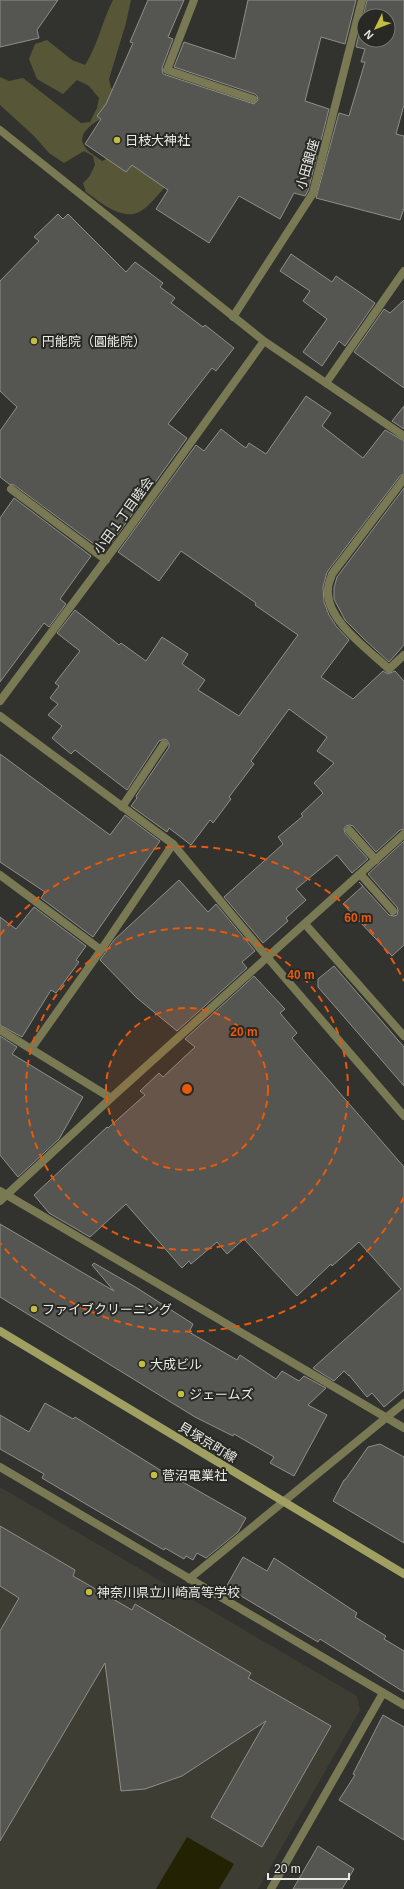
<svg xmlns="http://www.w3.org/2000/svg" width="404" height="1889" viewBox="0 0 404 1889" font-family="Arial,'Noto Sans JP',sans-serif">
	<rect width="100%" height="100%" fill="#32322f"/>
	<path fill="#3d3d33" d="M0,1487L357,1696L360,1710L258,1889H0Z"/>
	<path fill="#575738" fill-rule="evenodd" d="M113,0H131L126,23L109,79L111,88L132,104L166,186C158,194 149,207 139,212C121,221 99,201 86,192L83,183L89,177L95,165L93,156L84,151L64,163L49,153L34,136L0,105V77L9,81L23,78L81,123L90,122L97,108L99,98L89,86L77,80L63,94L37,79L29,59L35,44L47,40L72,60L85,65C98,45 102,21 113,0ZM105,117L120,153L102,161C97,157 89,153 85,147C75,134 95,121 105,117Z"/>
	<path fill="#232202" d="M187,1837L234,1864L219,1889H156Z"/>
	<path fill="#555551" stroke="#8f8f8a" fill-rule="evenodd" d="M0,0H58L37,30L39,38L0,47Z
		M148,0H184L168,37L173,39L162,68L163,74L254,104L258,100L257,96L255,94L174,67L184,42L235,59L248,0H356L345,44L321,37L305,101L329,109L308,191L305,196L294,193L280,219L239,196L209,243L156,209L168,190L132,165L126,172L85,144L101,119L97,116L106,104L133,43L130,42Z
		M367,0H404V105L396,134L404,136V208L400,220L316,198L339,113L349,116L365,62H361L365,49L356,47ZM364,16H388V40H364Z
		M58,214L63,219L68,214L126,272L135,262L163,283L160,287L175,298L171,303L203,327L205,325L234,348L216,371L212,368L168,424L187,438L110,545L103,540L98,547L14,485L9,484L0,477V431L17,407L0,391V281L39,241L34,237Z
		M291,254L332,282L336,276L375,303L345,346L339,341L322,366L303,352L327,319L303,301L310,291L280,271Z
		M404,300V388L354,352L384,309L390,313Z
		M306,396L331,413L322,426L363,458L385,430L404,441V474L400,476L327,572L323,587L324,602L329,615L336,626L349,640L321,677L353,699L383,671L388,674L395,671L404,681V829L400,830L376,852L353,826L350,825L346,826L344,829L345,833L368,859L352,873L337,855L296,889L306,900L286,918L288,921L263,943L224,897L283,844L278,837L303,816L301,814L323,793L314,783L334,763L317,751L327,737L289,709L251,761L254,764L229,797L231,799L213,823L210,820L191,845L169,828L167,832L131,806L137,798L136,796L169,747V744L167,740L164,739L159,741L127,790L75,750L71,754L52,738L62,726L48,715L58,704L50,698L59,686L55,683L80,651L57,633L75,610L119,645L121,643L146,661L162,637L188,654L182,664L205,680L198,690L239,716L298,635L255,605L256,603L181,551L159,581L118,552L196,445L204,451L221,429L243,446L246,448L249,443L266,454Z
		M404,406V429L392,421Z
		M404,488V645L389,662L364,639L345,620L334,599V588L337,577Z
		M14,498L91,556L60,599L66,604L49,627L44,623L0,682V518Z
		M0,754L110,835L125,815L160,841L93,937L41,898L45,892L0,862Z
		M404,841V945L392,956L343,904L363,886L359,882L389,915L394,916L397,915L398,910L397,907L368,874Z
		M179,880L208,912L216,904L255,951L242,962L247,968L177,1031L137,998L100,960L114,940Z
		M34,907L86,946L76,960L79,962L56,993L51,990L22,1037L0,1025V917L16,929Z
		M334,966L404,1047V1086L318,987V979Z
		M254,976L285,1009L280,1013L297,1033L292,1038L404,1167V1390L384,1407L372,1393L367,1397L349,1375V1376L344,1371L334,1381L313,1368L401,1289L359,1242L332,1266L331,1264L297,1296L244,1239L227,1254L217,1242L191,1264L189,1261L182,1268L126,1204L90,1237L49,1213L34,1195L107,1127L108,1128L145,1095L140,1091L159,1073L163,1077L195,1047L185,1039Z
		M0,1036L17,1047L12,1054L83,1097L59,1139L18,1177L0,1155Z
		M0,1224L114,1291L92,1265L94,1263L137,1288L193,1324L189,1332L237,1360L240,1355L276,1379L282,1371L299,1381L304,1376L326,1388L308,1405L327,1415L294,1476L270,1463L274,1457L234,1434L233,1436L195,1417L0,1297Z
		M45,1403L73,1419L75,1417L173,1478L174,1477L246,1518L238,1532L206,1558L197,1553L193,1560L186,1556L184,1559L165,1548L164,1550L79,1500L42,1478L44,1474L0,1449V1415L29,1432Z
		M380,1444L404,1457V1543L333,1501L344,1480H345L368,1447Z
		M0,1526L75,1570L73,1576L132,1610L135,1604L251,1673L248,1678L331,1726L262,1847L211,1817L266,1721L182,1776L145,1789L121,1791L105,1663L0,1841V1631L19,1598L0,1586Z
		M243,1557L267,1571L274,1558L357,1613L355,1617L386,1636L384,1639L404,1651V1692L320,1639L318,1642L226,1587Z
		M383,1715L404,1727V1840L339,1800L355,1775L353,1774Z
		M318,1846L354,1869L342,1889H293Z"/>
	<g fill="none" stroke-linecap="round" stroke-linejoin="round">
		<path stroke="#797953" stroke-width="8" d="M194,0L167,70L253,99
			M326,383L404,271
			M404,479L332,574C331,578 328,584 328,589C325,620 369,650 389,669L404,655
			M11,489L106,560
			M122,807L164,744
			M349,830L376,860
			M0,875L101,950
			M361,875L393,911
			M305,924L404,1036
			M0,1030L111,1098
			M31,1049L101,950L173,844"/>
		<path stroke="#797953" stroke-width="8" d="M0,130L264,341L404,436
			M233,317L313,193L362,0
			M0,701L130,527L264,341
			M0,716L173,844L267,957L404,1116
			M0,1191L404,1428
			M0,1201L111,1098L404,834
			M0,1467L404,1705
			M189,1579L404,1403
			M271,1889L383,1693"/>
		<path stroke="#a1a063" stroke-width="8" d="M0,1331L404,1574"/>
	</g>
	<circle cx="187" cy="1089" r="81" fill="#e8590c" fill-opacity=".12"/>
	<g fill="none" stroke="#e8590c" stroke-width="2" stroke-dasharray="7 5">
		<circle cx="187" cy="1089" r="81"/>
		<circle cx="187" cy="1089" r="161"/>
		<path d="M404 1197A242 242 0 0 1 0 1243M0 935A242 242 0 0 1 404 981"/>
	</g>
	<g fill="#c1be40" stroke="#282825" stroke-width="1.5">
		<circle cx="117" cy="140" r="4"/>
		<circle cx="34" cy="341" r="4"/>
		<circle cx="34" cy="1309" r="4"/>
		<circle cx="142" cy="1364" r="4"/>
		<circle cx="181" cy="1394" r="4"/>
		<circle cx="154" cy="1475" r="4"/>
		<circle cx="89" cy="1592" r="4"/>
	</g>
	<g text-anchor="middle" stroke-width="4" stroke-linejoin="round" paint-order="stroke">
		<g font-size="13" fill="#e9e9e6" stroke="#282825" text-anchor="start">
			<text x="125" y="145">日枝大神社</text>
			<text x="42" y="346">円能院（圓能院）</text>
			<text x="42" y="1314">ファイブクリーニング</text>
			<text x="150" y="1369">大成ビル</text>
			<text x="189" y="1399">ジェームズ</text>
			<text x="162" y="1480">菅沼電業社</text>
			<text x="97" y="1597">神奈川県立川崎高等学校</text>
		</g>
		<g font-size="13" fill="#e9e9e6" stroke="#282825">
			<text transform="translate(307 164) rotate(-74)" y="5">小田銀座</text>
			<text transform="translate(123 515) rotate(-54)" y="5">小田１丁目睦会</text>
			<text transform="translate(208 1442) rotate(31)" y="5">貝塚京町線</text>
		</g>
	</g>
	<circle cx="187" cy="1089" r="6" fill="#e8590c" stroke="#282825" stroke-width="2"/>
	<g font-size="12" text-anchor="middle" font-weight="bold" fill="#e8590c" stroke="#282825" stroke-width="4" stroke-linejoin="round" paint-order="stroke">
		<text x="358" y="922">60 m</text>
		<text x="301" y="979">40 m</text>
		<text x="244" y="1036">20 m</text>
	</g>
	<g transform="translate(376 28) rotate(227)"><circle r="19" fill="#282825" stroke="#757572"/>
	<path d="M0-3L7 15L0 10L-7 15Z" fill="#c1be40"/>
	<text y="-6" font-size="11" font-weight="bold" text-anchor="middle" fill="#e9e9e6">N</text>
	</g>
	<path d="M268 1873v6h81v-6" fill="none" stroke="#e9e9e6" stroke-width="2"/>
	<text x="274" y="1873" font-size="12" fill="#e9e9e6" stroke="#282825" stroke-width="3" paint-order="stroke">20 m</text>
</svg>
